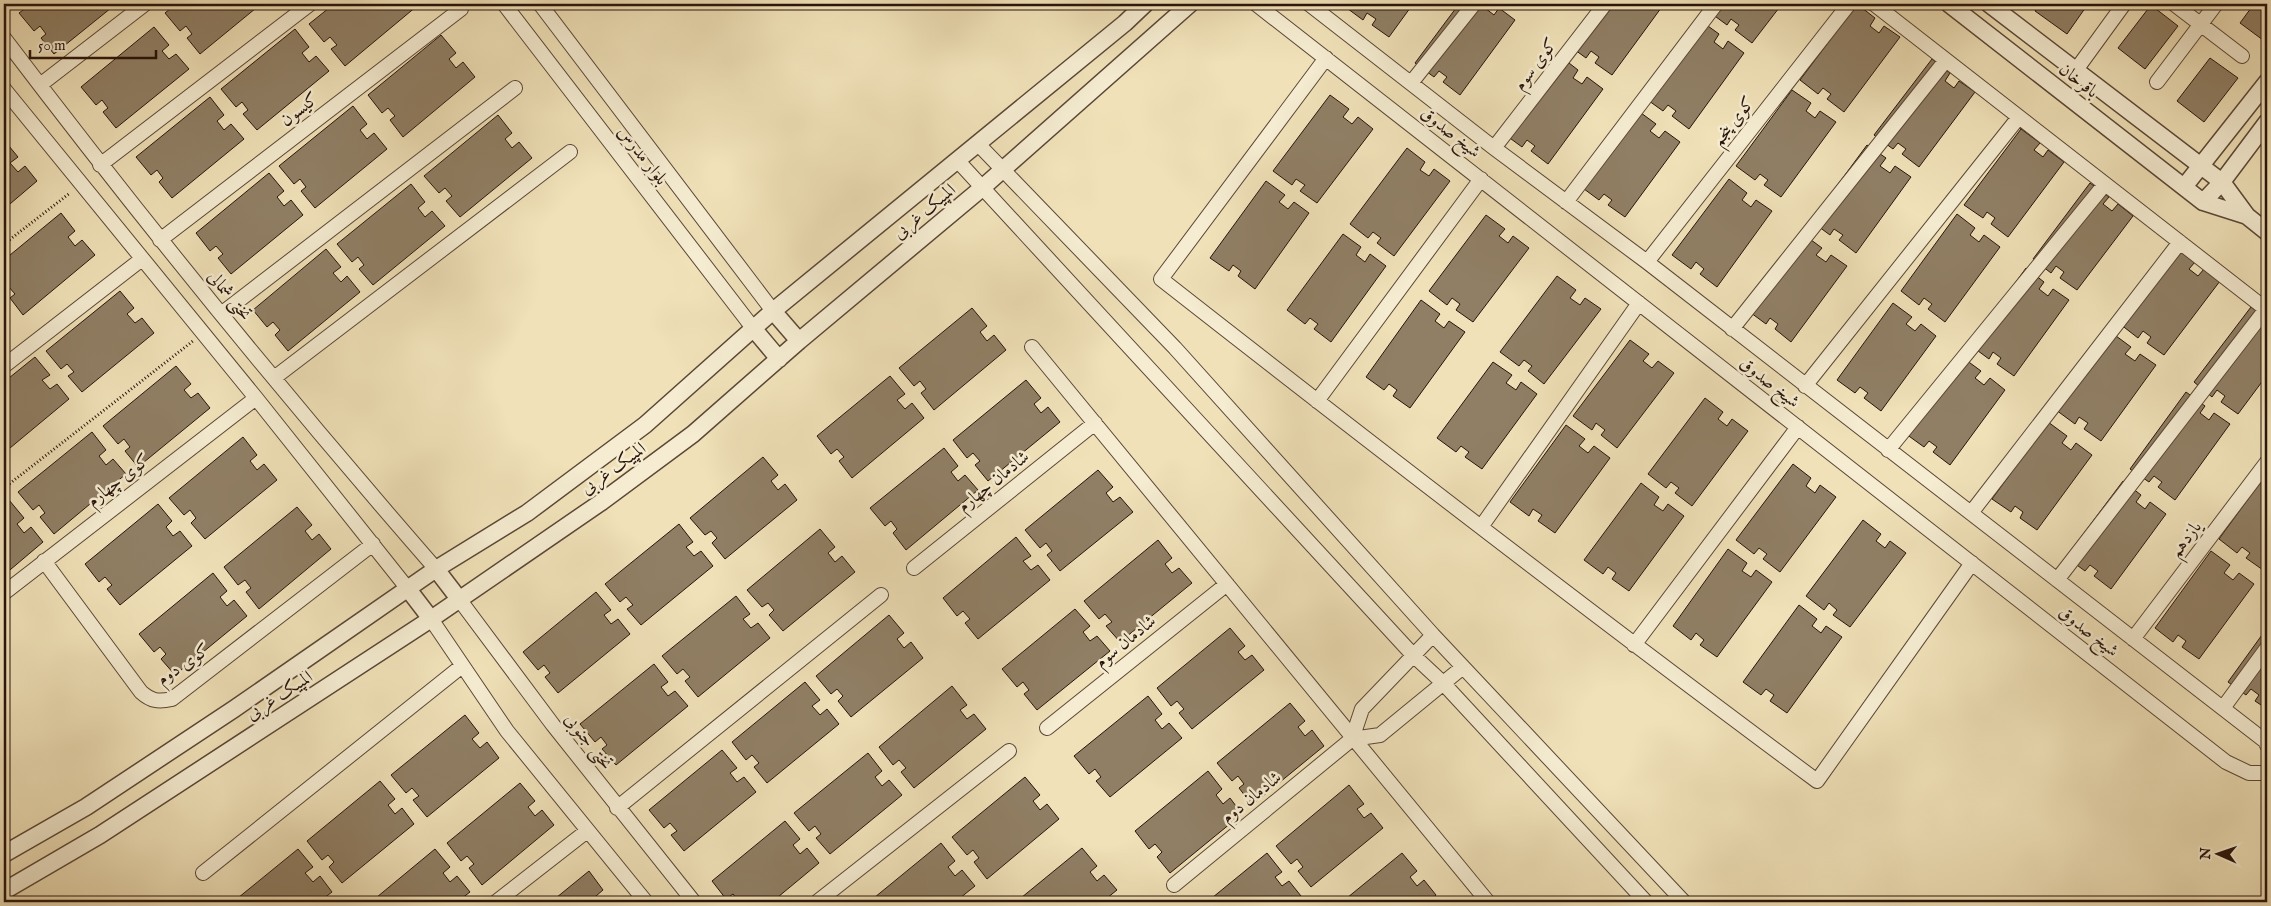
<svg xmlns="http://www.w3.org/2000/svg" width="2271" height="906" viewBox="0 0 2271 906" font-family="'IM FELL English',Amiri,serif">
	<rect width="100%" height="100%" fill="#f0e1b8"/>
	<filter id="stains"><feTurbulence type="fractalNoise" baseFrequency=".004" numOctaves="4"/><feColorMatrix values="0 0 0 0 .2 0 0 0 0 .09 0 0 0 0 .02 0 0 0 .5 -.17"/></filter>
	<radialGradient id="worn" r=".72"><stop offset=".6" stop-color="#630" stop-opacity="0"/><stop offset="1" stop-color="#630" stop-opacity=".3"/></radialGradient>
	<path fill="#907f65" stroke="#29140b" d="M31,4H116L54,54L41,38L46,34L40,26L34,31L19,13Z
		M176,4H261L200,54L187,38L192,34L186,26L180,31L165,13Z
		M334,4H415L417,6L345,66L331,49L337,45L330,37L324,42L309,24Z
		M1346,4H1413L1389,37L1372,25L1376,19L1367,13L1363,20L1344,6Z
		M1459,4H1488L1485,8L1494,15L1499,8L1515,20L1460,95L1443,82L1447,77L1439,71L1434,77L1415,63Z
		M1597,4H1664L1612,75L1595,63L1599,57L1591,51L1586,58L1567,44Z
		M1714,4H1782L1752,43L1735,30L1739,25L1731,19L1727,25L1708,11Z
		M1857,4L1875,18L1870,26L1879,33L1884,26L1900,37L1844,112L1827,99L1831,94L1823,88L1818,94L1800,80Z
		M2040,4H2088L2067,34L2035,11Z
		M2254,4H2267V43L2240,23Z
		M2151,5L2178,26L2145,69L2118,48Z
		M1701,21L1719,34L1714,42L1723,49L1728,41L1744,53L1689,129L1672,116L1676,111L1668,105L1663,111L1645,98Z
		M154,27L169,45L162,51L169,59L176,54L189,69L116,128L103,112L108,108L102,100L96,105L81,87Z
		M295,29L309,47L302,53L309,62L316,56L329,71L257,130L243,114L248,110L242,102L236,107L221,89Z
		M441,35L456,53L449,59L456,68L463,62L475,77L403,137L390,120L395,116L388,108L382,113L368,95Z
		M1560,56L1578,70L1573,78L1582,84L1587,77L1603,89L1548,164L1531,151L1535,146L1527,140L1522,147L1503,133Z
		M2210,58L2238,78L2204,122L2177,101Z
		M1932,59L1950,73L1945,81L1954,88L1959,81L1975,92L1919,167L1902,154L1906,149L1898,143L1893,149L1874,135Z
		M1792,90L1811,103L1806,111L1815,118L1820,111L1836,122L1781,197L1764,185L1768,180L1760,174L1755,180L1736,166Z
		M1330,95L1349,109L1343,117L1352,124L1358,117L1373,129L1317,203L1300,191L1305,185L1296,179L1292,185L1273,171Z
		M210,97L224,115L217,121L224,130L231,124L244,139L172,198L159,182L163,178L157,170L151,175L136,157Z
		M353,106L367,124L360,130L367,139L374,133L387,149L315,208L301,191L306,187L300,179L294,184L279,166Z
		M1637,110L1656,124L1650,131L1659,138L1665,131L1680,142L1625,217L1608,205L1612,200L1604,194L1599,200L1580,186Z
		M498,115L512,133L505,139L512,148L519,142L532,158L460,217L446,201L452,196L445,188L439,193L424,176Z
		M2021,129L2040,143L2034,150L2043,157L2048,150L2064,162L2008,237L1991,224L1995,218L1987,212L1983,218L1964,205Z
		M4,140L18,157L10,163L18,172L25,166L37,181L4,209Z
		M1867,145L1886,158L1880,166L1890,173L1895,166L1911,177L1856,253L1839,240L1843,235L1834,229L1830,235L1811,221Z
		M1407,148L1425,162L1420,170L1429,176L1434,169L1450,181L1394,256L1377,243L1381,238L1373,232L1368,238L1350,224Z
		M269,173L284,191L277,197L284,206L291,200L303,215L231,274L218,258L223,254L216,246L210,251L196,233Z
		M1729,179L1747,193L1742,200L1751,207L1756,200L1772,211L1717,287L1700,274L1704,269L1696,262L1691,269L1672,255Z
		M1266,181L1285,195L1279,202L1288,209L1294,202L1309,213L1255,289L1238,276L1241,271L1233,265L1229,271L1210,258Z
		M2090,183L2109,197L2103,204L2112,211L2118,204L2133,216L2077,290L2060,278L2064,272L2056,266L2051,273L2033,259Z
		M411,184L425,202L418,208L425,217L432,211L445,226L373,285L359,269L364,265L358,257L352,262L337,244Z
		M61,213L75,231L68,237L75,246L82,240L95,255L23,315L10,298L15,294L8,286L4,290V260Z
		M1957,214L1975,228L1970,235L1979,242L1984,235L2000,247L1945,322L1928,309L1932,304L1924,298L1919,305L1901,291Z
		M1486,215L1505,229L1499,236L1508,243L1513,236L1529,248L1473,322L1456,310L1460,304L1452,298L1447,305L1429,291Z
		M1343,234L1361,247L1356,255L1365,262L1370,254L1386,266L1331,342L1314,329L1318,324L1310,318L1305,324L1287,310Z
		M1803,234L1822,248L1816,255L1826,262L1831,255L1847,266L1791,342L1775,329L1778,324L1770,318L1766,324L1747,310Z
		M2177,248L2195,262L2189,269L2198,276L2204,269L2220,281L2164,355L2147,343L2151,337L2143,331L2138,338L2120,324Z
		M326,249L341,267L333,273L341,282L347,276L360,292L288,351L275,335L280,330L273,322L267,327L253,310Z
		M2026,268L2044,282L2039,289L2048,296L2053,289L2069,300L2014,376L1997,364L2001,358L1993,352L1989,359L1970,345Z
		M1557,276L1576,290L1570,298L1580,305L1585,298L1601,309L1544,384L1528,371L1532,366L1524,360L1519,366L1500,352Z
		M120,291L134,308L127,314L135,323L142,318L154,333L82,392L68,376L74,372L67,364L61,369L46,351Z
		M1421,300L1440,314L1435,321L1444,328L1449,321L1465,332L1410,408L1393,396L1397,390L1389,384L1384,390L1366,377Z
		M1893,303L1912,317L1906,324L1915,331L1921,324L1936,336L1881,411L1864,398L1868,393L1860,387L1855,393L1837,380Z
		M2251,307L2267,319L2264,328L2267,331V375L2238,414L2221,402L2225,396L2217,390L2212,397L2194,382Z
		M972,308L987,326L980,332L987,341L994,335L1006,350L934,410L921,393L926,389L920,381L914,386L899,368Z
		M4,314L10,321L4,327Z
		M2112,333L2131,347L2125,354L2135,361L2140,354L2156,365L2101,441L2084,429L2088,423L2079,417L2075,424L2056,410Z
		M1630,340L1649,354L1643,361L1652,368L1658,361L1674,373L1617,448L1601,435L1605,430L1596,423L1592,430L1573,416Z
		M35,357L50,375L42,380L50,389L57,384L69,399L4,453V382Z
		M1962,357L1981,371L1975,378L1984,385L1990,378L2005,390L1950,465L1933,452L1937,447L1929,441L1924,447L1906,434Z
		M1493,362L1512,375L1506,383L1516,390L1521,382L1537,394L1482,469L1465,457L1469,452L1461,446L1456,452L1437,438Z
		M176,366L191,384L184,390L191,398L198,393L210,408L138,467L125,451L130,447L124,439L118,444L103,426Z
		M890,376L905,394L897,400L905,409L912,403L924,418L852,478L839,461L844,457L837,449L831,454L817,436Z
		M1026,380L1041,398L1034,404L1041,413L1048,407L1060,422L988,481L975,465L980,461L973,453L967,458L953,440Z
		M2186,392L2205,406L2200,413L2209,420L2214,413L2230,424L2175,500L2158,487L2162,482L2154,476L2149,482L2130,469Z
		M1705,398L1723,412L1718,419L1727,426L1732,419L1748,431L1692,506L1675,493L1679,488L1671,482L1666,488L1648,474Z
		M2048,422L2067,436L2062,443L2071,450L2076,443L2092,455L2037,530L2020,518L2023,512L2015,506L2011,512L1992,499Z
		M1566,425L1585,439L1579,446L1588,453L1594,446L1610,458L1555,533L1538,521L1542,515L1533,509L1529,516L1510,502Z
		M92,432L106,450L99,456L106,465L113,459L126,474L54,534L40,517L45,513L39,505L33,510L18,492Z
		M243,437L257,455L250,461L257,470L264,464L277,480L205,539L191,523L196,518L190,510L184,515L169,498Z
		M944,448L958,466L951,472L958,481L965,475L978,490L906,550L893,533L897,529L891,521L885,526L870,508Z
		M763,457L778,475L771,481L778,490L785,484L797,500L725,559L712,543L717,538L711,531L705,535L690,518Z
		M1793,464L1811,478L1806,486L1815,493L1820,485L1836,497L1780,572L1763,559L1767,554L1759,548L1754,554L1736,540Z
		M1098,470L1113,487L1106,493L1113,502L1120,497L1133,512L1060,571L1047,555L1052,551L1046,543L1040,548L1025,530Z
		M2267,473V565L2263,570L2246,558L2250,553L2242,547L2237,553L2219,539Z
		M2123,481L2141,495L2136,502L2145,509L2150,502L2166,514L2111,589L2094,576L2098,571L2090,565L2085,571L2066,557Z
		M1641,483L1659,497L1654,505L1663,511L1668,504L1684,516L1629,591L1612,579L1616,573L1608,567L1603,574L1584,560Z
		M9,500L24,518L17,524L24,533L31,527L43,542L4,575V504Z
		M158,504L172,521L166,527L173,536L180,531L192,546L120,605L107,589L112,585L105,577L99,582L85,564Z
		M297,507L312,525L305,531L312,540L319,534L331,549L259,609L246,592L251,588L245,580L238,585L224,567Z
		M1863,520L1881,534L1876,541L1885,548L1890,541L1906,553L1850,627L1833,615L1837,610L1829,603L1824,610L1806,596Z
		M679,524L693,542L686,547L694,556L701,551L713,566L641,625L627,609L633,605L626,597L620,602L605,584Z
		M820,529L835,547L828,553L835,562L842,556L855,572L783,631L769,615L774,610L768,603L762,607L747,590Z
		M1016,537L1031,556L1023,561L1031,570L1038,565L1050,580L978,639L965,623L970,619L963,611L957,616L943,598Z
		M1158,540L1172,558L1165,564L1172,573L1179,568L1192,583L1120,642L1106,626L1112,622L1105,614L1099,619L1084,601Z
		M1728,549L1747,563L1742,571L1751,577L1756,570L1772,582L1717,657L1700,645L1704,640L1696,633L1691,640L1673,626Z
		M2211,551L2230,565L2224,573L2233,580L2239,573L2254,584L2199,659L2182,647L2186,641L2178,635L2173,642L2155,628Z
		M213,573L227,591L220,597L227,606L234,600L247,616L175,675L161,659L166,654L160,647L154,652L139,634Z
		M596,592L611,610L604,615L611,624L618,619L630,634L558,693L545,677L550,673L544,665L538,670L523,652Z
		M736,596L750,614L743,619L751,628L758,623L770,638L698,697L685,681L690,677L683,669L677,674L662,656Z
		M1799,605L1817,619L1812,626L1821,633L1826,626L1842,637L1787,713L1770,701L1774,695L1766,689L1761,695L1743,682Z
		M1075,609L1090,626L1083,632L1090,641L1097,636L1110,651L1037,710L1024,694L1029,690L1023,682L1017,687L1002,669Z
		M889,615L904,633L897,639L904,648L911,642L923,658L851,717L838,701L843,696L837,689L831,694L816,676Z
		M1230,628L1245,646L1238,652L1245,660L1252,655L1264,670L1192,729L1179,713L1184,709L1177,701L1171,706L1157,688Z
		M2267,628V709L2255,701L2259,695L2251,689L2246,695L2228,682Z
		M654,664L668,682L661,687L668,696L675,691L688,706L616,765L602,749L607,745L601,737L595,742L580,724Z
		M805,682L820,700L812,706L820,715L827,709L839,724L767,783L754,767L759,763L752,755L746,760L732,742Z
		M952,686L967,705L960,710L967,719L974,714L986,729L914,788L901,772L906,768L899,760L893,765L879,747Z
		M1148,696L1162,714L1155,720L1162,729L1169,723L1182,738L1110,797L1096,781L1101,777L1095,769L1089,774L1074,756Z
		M1290,703L1305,721L1298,727L1305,736L1312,730L1324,746L1252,805L1239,788L1244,784L1238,776L1232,781L1217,763Z
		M465,715L479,733L472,739L480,748L487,742L499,758L427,817L413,800L419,796L412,788L406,793L391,775Z
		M722,750L737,768L730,773L737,782L744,777L756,792L684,851L671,835L677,831L670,823L664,828L649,810Z
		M868,753L882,771L875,777L882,786L889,780L902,795L830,854L816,838L821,834L815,826L809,831L794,813Z
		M1208,771L1222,789L1216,795L1223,804L1230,798L1242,814L1170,873L1157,857L1162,852L1155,844L1149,849L1135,831Z
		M1025,777L1040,795L1033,801L1040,810L1047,804L1059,819L987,879L974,862L979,858L973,850L967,855L952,837Z
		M380,781L395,799L388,805L395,814L402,808L414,824L342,883L329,867L334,862L328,855L322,860L307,841Z
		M520,783L535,801L528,807L535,816L542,810L554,825L482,885L469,868L474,864L467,856L461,861L447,843Z
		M1349,785L1364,804L1357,809L1364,818L1371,813L1383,828L1311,887L1298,871L1303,867L1297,859L1291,864L1276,846Z
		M785,821L800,839L793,845L800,854L807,848L819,863L772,902H739L733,894L726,899L712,881Z
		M941,843L955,861L948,867L955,876L962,870L975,886L955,902H869Z
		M1082,848L1097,866L1090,872L1097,881L1104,875L1117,890L1102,902H1016Z
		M298,849L313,867L305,873L313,882L320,876L332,892L319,902H233Z
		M435,849L450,867L443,873L450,882L457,876L470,892L457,902H371Z
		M1267,853L1282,872L1275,877L1282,886L1289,881L1301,896L1293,902H1207Z
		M1402,853L1417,871L1410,877L1417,886L1424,880L1436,895L1428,902H1342Z
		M589,871L603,890L596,896L602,902H551Z"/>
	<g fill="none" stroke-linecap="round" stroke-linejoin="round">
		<g stroke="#5b4736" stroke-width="16">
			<path id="minor" d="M504,4L753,328
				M540,4L773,311
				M1256,4L2226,762L2249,773H2267
				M1309,4L1494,148L1647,262L2265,741L2267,745
				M1874,4L2267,310
				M2174,4L2242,56
				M4,38C142,220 286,397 436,569
				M1326,58L1161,279C1378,449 1596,617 1817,781L1972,563
				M2076,70L2124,4
				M2157,82L2216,4
				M1411,83L1474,4
				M40,85L145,4
				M4,89L256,398L408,589
				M978,144L1175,348L1433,635L1684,902
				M1494,148L1605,4
				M957,160L1413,655L1443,683L1646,902
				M100,165L310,4
				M1566,202L1716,4
				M160,240L461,9
				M1647,262L1849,4
				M221,314L515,88
				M1732,329L1946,60
				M1032,347L1488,902
				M4,366L142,259
				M274,378L570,152
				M1805,386L2019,117
				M1317,401L1481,179
				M1888,450L2105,184
				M1971,513L2180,242
				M1481,527L1639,303
				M44,561L141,692C151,701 158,702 172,699L373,544
				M914,568L1095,423
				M2057,580L2266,309
				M4,593L256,398
				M459,599L553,725L694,902
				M431,619L507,731L646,902
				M2133,639L2267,462
				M1634,645L1798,427
				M2223,708L2267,648
				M1047,728L1227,584
				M1352,739L1380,735L1463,667
				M1352,739L1362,709L1433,635
				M617,808L881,595
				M203,873L462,666
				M1174,885L1352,739
				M496,902L587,831
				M817,902L1009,751"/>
		</g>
		<g stroke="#5b4736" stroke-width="19">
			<path id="tertiary" d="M1949,4L2203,202L2247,216
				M1989,4L2222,182L2247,216L2267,232
				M2184,187L2267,82
				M2203,202L2222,182L2267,122
				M773,311L799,341
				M753,328L779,359
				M436,569L459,599
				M408,589L431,619
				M4,854L86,807L234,709L436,569L527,513L645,425L773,311L1125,23L1145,4
				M4,891L100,835L431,619L600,503L693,434L799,341L982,188L1190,4"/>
		</g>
		<path stroke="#29140b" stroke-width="3" stroke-dasharray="1 2.5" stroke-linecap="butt" d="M4,244L70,193
			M4,488L193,341"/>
		<use href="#minor" stroke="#f5ecd1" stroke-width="14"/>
		<use href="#tertiary" stroke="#f5ecd1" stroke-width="16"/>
	</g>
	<g text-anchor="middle" stroke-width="5" stroke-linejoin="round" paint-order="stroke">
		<g font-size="18" fill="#29140b" stroke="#f5ecd1">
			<text transform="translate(1535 64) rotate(-53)" y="6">کوی سوم</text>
			<text transform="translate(2079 80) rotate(38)" y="6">باقرخان</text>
			<text transform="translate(299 109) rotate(-38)" y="6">کیسون</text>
			<text transform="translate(1733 121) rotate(-52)" y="6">کوی پنجم</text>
			<text transform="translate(1451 132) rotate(38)" y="6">شیخ صدوق</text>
			<text transform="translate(643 155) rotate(52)" y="6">بلوار مدرس</text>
			<text transform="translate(924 211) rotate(-40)" y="6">المپیک غربی</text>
			<text transform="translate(230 295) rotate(51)" y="6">تختی شمالی</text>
			<text transform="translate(1770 382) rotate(38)" y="6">شیخ صدوق</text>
			<text transform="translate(613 468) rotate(-36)" y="6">المپیک غربی</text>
			<text transform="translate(118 480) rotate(-38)" y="6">کوی چهارم</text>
			<text transform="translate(993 481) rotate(-39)" y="6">شادمان چهارم</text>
			<text transform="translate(2185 539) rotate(-53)" y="6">یازدهم</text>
			<text transform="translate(2089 631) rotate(38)" y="6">شیخ صدوق</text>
			<text transform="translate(1125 641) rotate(-39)" y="6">شادمان سوم</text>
			<text transform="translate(183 664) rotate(-34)" y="6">کوی دوم</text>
			<text transform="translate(279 695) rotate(-33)" y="6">المپیک غربی</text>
			<text transform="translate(589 741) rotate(52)" y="6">تختی جنوبی</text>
			<text transform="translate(1251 797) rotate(-39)" y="6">شادمان دوم</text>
		</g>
	</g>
	<rect width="2271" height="906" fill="none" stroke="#f0e1b8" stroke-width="20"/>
	<rect x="5" y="5" width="2261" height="896" fill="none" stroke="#29140b" stroke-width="2.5"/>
	<rect x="10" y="10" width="2251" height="886" fill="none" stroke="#29140b"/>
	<g transform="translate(2218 854) rotate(272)" stroke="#f5ecd1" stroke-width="4" paint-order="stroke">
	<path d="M0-4L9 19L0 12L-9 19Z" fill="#29140b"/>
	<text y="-8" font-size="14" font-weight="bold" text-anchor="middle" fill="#29140b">N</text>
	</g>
	<path d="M30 50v8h126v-8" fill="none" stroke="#29140b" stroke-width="2.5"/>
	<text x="38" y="50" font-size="15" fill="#29140b" stroke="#f5ecd1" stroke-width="4" paint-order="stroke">50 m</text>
	<rect width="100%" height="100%" filter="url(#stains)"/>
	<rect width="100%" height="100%" fill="url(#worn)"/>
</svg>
